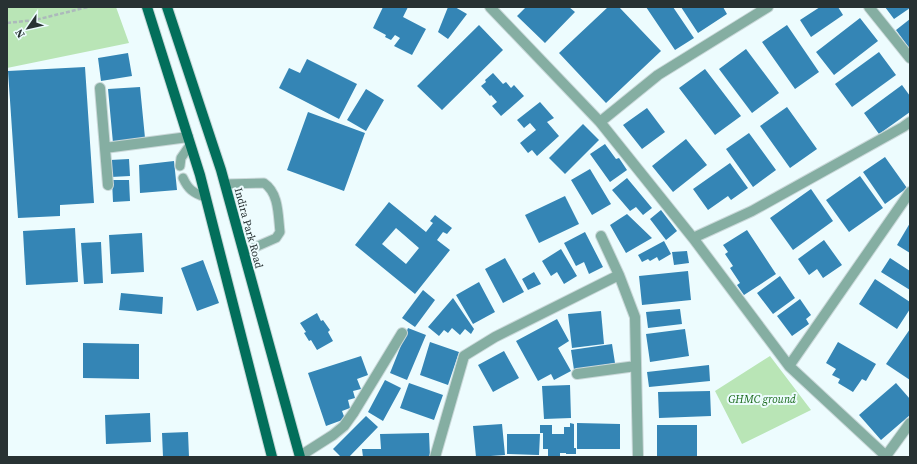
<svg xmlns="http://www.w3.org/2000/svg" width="917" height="464" viewBox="0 0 917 464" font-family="'Source Serif 4',serif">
	<rect width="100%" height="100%" fill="#edfcfe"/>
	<path fill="#b9e5b6" d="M7,7H116L129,43L7,68Z
		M770,356L811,410L742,444L715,391Z"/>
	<path fill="#3485b5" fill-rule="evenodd" d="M383,7H408L403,17L426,29L412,55L394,46L400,38L395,35L391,40L385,37L386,35L373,28Z
		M448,7H455L467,14L448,39L438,32Z
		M526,7H569L575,12L545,43L517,16Z
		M608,7H619L661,51L606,103L559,53Z
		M646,7H673L694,38L675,50Z
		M681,7H723L727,14L698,33Z
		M820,7H838L843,15L811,37L800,20Z
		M885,7H910V8L894,19Z
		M860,18L878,41L834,75L816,52Z
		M910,19V49L896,30Z
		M479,25L503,50L442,110L417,86Z
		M787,25L819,72L795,89L762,42Z
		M746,49L779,93L752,113L719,69Z
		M879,52L896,75L852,107L835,84Z
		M128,53L132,76L101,81L98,58Z
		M307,59L357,84L339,119L279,88L289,68L300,73Z
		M85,67L94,203L60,205V216L18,218L8,71Z
		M705,69L741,116L715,135L679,88Z
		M493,73L503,84L506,82L511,88L514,85L524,96L501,116L492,106L497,102L491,95L490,96L481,86L486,82L485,80Z
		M902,85L910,96V112L879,134L864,113Z
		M140,87L145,138L113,143L108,89Z
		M366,89L384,100L366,131L347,120Z
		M540,102L554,118L547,122L559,136L537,156L532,150L528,153L520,143L536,130L530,123L524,128L517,120Z
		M787,107L817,149L790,168L760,126Z
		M647,108L665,132L642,149L623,125Z
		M308,112L365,133L344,191L287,170Z
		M583,124L599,140L565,174L549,158Z
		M749,133L776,170L753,187L726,149Z
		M686,139L707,165L673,192L652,166Z
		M605,144L616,159L619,158L627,170L610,182L590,154Z
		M885,157L907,188L885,204L863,172Z
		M129,159L130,176L111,177L110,160Z
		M174,161L177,190L140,193L139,165Z
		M730,163L748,188L731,200L728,196L708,210L693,189Z
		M590,169L611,204L592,215L571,180Z
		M860,176L883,208L849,232L826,200Z
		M627,178L652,208L643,215L636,207L630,211L612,190Z
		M112,180H129L130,201L113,202Z
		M811,189L833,221L793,250L770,218Z
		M565,196L579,224L539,243L525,215Z
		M389,202L426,232L433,223L430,221L435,215L452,228L447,234L443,232L437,240L450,250L415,294L355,245ZM396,228L419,248L406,264L382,244Z
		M661,210L677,231L666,240L650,219Z
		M627,214L652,238L626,253L610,225Z
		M910,223V253L897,245Z
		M75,228L78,282L26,285L23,231Z
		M747,230L776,274L744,295L737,285L740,283L730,268L733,266L725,254L728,252L723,245Z
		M585,232L603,267L589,274L584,262L576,266L564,243Z
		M142,233L144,272L111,274L109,235Z
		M824,240L842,265L823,278L817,269L809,275L798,259Z
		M664,241L671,254L659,261L657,257L650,261L648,259L642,262L638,255Z
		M101,242L103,283L84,284L81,243Z
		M561,249L577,276L564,284L557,272L551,276L542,261Z
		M687,251L689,263L674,265L672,252Z
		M505,258L524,292L503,303L485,269Z
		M890,258L910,271V290L881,272Z
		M203,260L219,303L197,311L181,268Z
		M688,271L691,300L642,305L639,276Z
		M534,272L541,284L528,290L522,279Z
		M780,276L795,298L773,314L757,293Z
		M875,279L910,302V309L897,329L859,304Z
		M479,282L495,312L473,324L456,295Z
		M423,290L435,300L415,327L402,318Z
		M121,293L163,297L162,314L119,310Z
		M453,298L474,329L471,334L465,329L460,335L452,328L448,333L444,330L439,336L428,327Z
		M800,299L811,315L806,319L809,324L792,336L777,316Z
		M680,309L682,324L648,328L646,312Z
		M601,311L604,344L572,348L568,314Z
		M317,313L321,321L323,320L330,330L328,332L333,341L317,350L311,340L309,341L304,333L306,332L300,323Z
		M557,319L569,341L558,348L571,371L554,380L551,374L538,381L516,341Z
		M408,328L426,335L407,380L390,373Z
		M685,329L689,356L650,362L646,334Z
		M910,329V380L886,364Z
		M430,342L459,352L448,385L420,375Z
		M838,342L876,364L866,381L862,379L853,392L838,383L840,379L832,375L836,369L826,363Z
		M83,343L139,344V379L83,378Z
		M612,344L615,363L574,370L571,350Z
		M504,351L519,378L493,392L478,365Z
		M361,356L368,375L357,379L361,389L353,391L355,398L348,400L350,408L342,411L345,419L326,426L308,373Z
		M709,365L710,381L649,387L647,372Z
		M385,380L401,388L383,421L368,412Z
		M409,383L443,395L434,420L400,408Z
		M896,383L910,399V415L881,440L859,415Z
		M570,385L571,418L544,419L542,386Z
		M710,391L711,416L659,418L658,392Z
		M150,413L151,442L106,444L105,415Z
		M366,416L378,427L349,457H341L333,449Z
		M570,423L574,424V448H576V454H566V453H560V456H548V449H543V433H540V425H552V434H564V427H570Z
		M577,423L620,424V449H577Z
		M502,424L505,455L476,457L473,426Z
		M657,425H697V457H657Z
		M188,432L189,457H163L162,433Z
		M429,433L430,457H363L362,449H381L380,434Z
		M507,434H540L539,455L507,454Z"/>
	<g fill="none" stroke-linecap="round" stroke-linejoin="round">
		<g stroke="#cad8d9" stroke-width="11">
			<path id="lane" d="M180,166L181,158L190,145
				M183,178C188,189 193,193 205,197
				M225,184L264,183C279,193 278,215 280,232L276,238L244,252"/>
		</g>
		<g stroke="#cad8d9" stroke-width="12">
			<path id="street" d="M490,7L600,122L693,238L789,366L887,457
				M869,7L910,58
				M100,88L108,185
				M600,122L658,75L768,7
				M105,148L188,137
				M601,236L619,275L635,317L638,457
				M693,238L752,211L903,127L910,122
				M789,366L910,192
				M577,374L636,366
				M300,456L333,435L344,426L354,412L402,333
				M886,456L910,423
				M435,457L464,356L495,337L619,275"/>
		</g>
		<g stroke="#cad8d9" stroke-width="12">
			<path id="primary" d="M147,7L200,175L272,457
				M167,7L221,170L300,457"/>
		</g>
		<path stroke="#acb9bb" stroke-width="2.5" stroke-dasharray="4 2" stroke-linecap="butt" d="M7,23L35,20L88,7"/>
		<use href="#lane" stroke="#85aea2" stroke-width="9"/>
		<use href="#street" stroke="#85aea2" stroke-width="10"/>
		<use href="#primary" stroke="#026f5b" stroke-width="10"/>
	</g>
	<g text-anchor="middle" stroke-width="4" stroke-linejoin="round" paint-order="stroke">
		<g font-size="11" fill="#283233" stroke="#edfcfe">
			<text transform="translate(249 228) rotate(75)" y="4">Indira Park Road</text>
		</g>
		<g font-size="11" font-style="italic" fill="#176818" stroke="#edfcfe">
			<text x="762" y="403">GHMC ground</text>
		</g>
	</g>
	<rect width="917" height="464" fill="none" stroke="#283233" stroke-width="16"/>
	<g transform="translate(28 28) rotate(236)" stroke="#edfcfe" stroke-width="3" paint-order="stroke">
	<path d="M0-3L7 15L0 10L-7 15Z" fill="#283233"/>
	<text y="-6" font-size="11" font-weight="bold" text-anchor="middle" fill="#283233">N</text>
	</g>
</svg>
